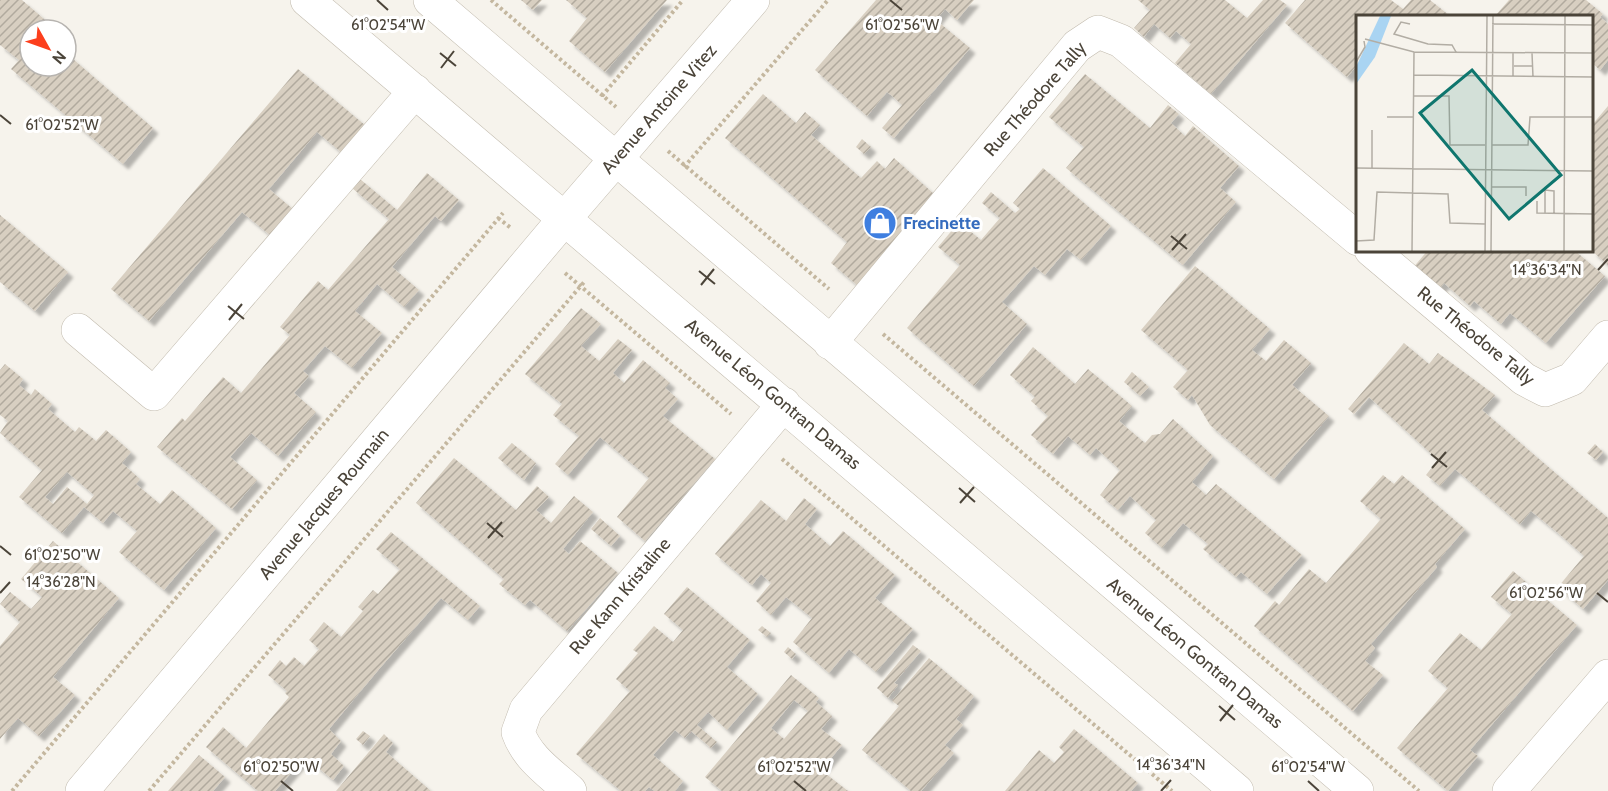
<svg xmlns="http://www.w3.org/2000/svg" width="1608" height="791" viewBox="0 0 1608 791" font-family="Cabin,sans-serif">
	<defs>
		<pattern id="building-hatch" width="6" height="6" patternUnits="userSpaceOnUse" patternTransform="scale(1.5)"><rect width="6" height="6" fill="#d8cfc1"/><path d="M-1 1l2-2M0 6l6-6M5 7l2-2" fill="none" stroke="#b1aa9e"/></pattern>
		<filter id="shadow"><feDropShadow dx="5.5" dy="5.5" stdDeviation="1.5" flood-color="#0004"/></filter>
	</defs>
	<rect width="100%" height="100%" fill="#f6f3ec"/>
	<path fill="url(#building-hatch)" fill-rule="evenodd" filter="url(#shadow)" d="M0,0H22L51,25L47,30H30V66H66V53L153,128L123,164L11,69L19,60L0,45Z
		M521,0H542L533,10Z
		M566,0H667L605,72L569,41L587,18Z
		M876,0H974L957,20L945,9L936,20L970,48L894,138L882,128L902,105L891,95L887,92L867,116L815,70Z
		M1138,0H1225L1247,18L1263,0H1280L1287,5L1211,94L1175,63L1191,44L1176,31L1170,38L1154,24L1144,37L1134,28L1150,10Z
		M1305,0H1391L1403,9L1411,0H1430L1450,16H1358V64L1347,77L1285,23Z
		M1509,0H1586L1603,14L1600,17L1608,24V60L1600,70L1592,63V16H1495Z
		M298,69L366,126L342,153L317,132L269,189L294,210L271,236L242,212L149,321L111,289Z
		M1085,74L1150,128L1168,105L1179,114L1171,123L1185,136L1193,126L1239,166L1220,188L1236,202L1183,265L1066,168L1084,147L1049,117Z
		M763,94L796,123L805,112L820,125L811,135L861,178L877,161L885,169L894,158L934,194L857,285L831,263L847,242L725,138Z
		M1608,106V265L1592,251V125Z
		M862,139L871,147L864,154L856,147Z
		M1043,168L1111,226L1081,260L1067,249L1045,275L1034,266L1002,302L1027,324L974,386L907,328L960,265L938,247L959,222L981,240L1000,218L982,203L991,192L1015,213L1020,209L1013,203Z
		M427,173L459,200L441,221L435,216L392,267L419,290L404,307L377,284L355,311L382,333L352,368L325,346L303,371L309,376L294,393L316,412L278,456L251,433L230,457L257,480L232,509L157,447L182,418L185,421L223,377L241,393L290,335L280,327L318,281L328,290L389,219L352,188L360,179L397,210Z
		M0,215L68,272L35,311L0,282Z
		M1428,250H1574L1605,276L1546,343L1510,313L1501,324L1474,301L1470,306L1444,283L1437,292L1412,269Z
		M1195,266L1270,329L1252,350L1266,361L1284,340L1311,363L1292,385L1329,416L1274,479L1210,425L1192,395L1188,400L1173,387L1188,370L1141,330Z
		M581,308L601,324L581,346L599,361L618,339L632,350L613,373L624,383L643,360L670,383L665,388L678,399L663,416L715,459L645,541L617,517L649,478L600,437L568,475L555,464L579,436L553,415L562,404L525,374Z
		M1404,343L1429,364L1438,353L1495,395L1482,410L1608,518V580L1583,609L1558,587L1584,556L1558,533L1531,511L1520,524L1455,469L1440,486L1426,475L1438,460L1369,397L1354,414L1348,409Z
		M1033,347L1075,384L1088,369L1132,406L1119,421L1145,443L1152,435L1160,434L1173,419L1213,456L1192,482L1206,495L1216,484L1302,555L1267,594L1241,572L1236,577L1203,549L1208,544L1183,523L1162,548L1145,533L1156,520L1130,496L1118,510L1100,495L1120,470L1096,448L1090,455L1068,436L1053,454L1031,435L1048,416L1031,401L1035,397L1010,375Z
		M5,364L23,379L19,385L31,395L35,389L52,404L48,409L75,432L79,427L96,441L106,430L131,452L122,463L140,479L136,484L160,504L172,490L216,528L164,590L119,552L137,531L113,511L103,523L84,507L62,533L19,497L42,470L0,433L8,421L0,415V370ZM67,472L94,495L87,504L67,487L53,504L45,497Z
		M1132,372L1149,387L1140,396L1124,382Z
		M512,443L536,463L524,480L498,458Z
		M1595,444L1603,452L1596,460L1587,453Z
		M454,458L516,510L537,486L549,497L536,510L551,523L574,496L593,512L563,549L569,554L580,541L618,573L567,631L530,600L525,605L499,584L504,579L416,503Z
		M1383,475L1394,484L1402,475L1465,529L1435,564L1437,567L1371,644L1375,648L1365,661L1383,675L1353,711L1254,626L1275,601L1279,605L1309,569L1326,583L1381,519L1360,501Z
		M804,498L817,509L805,524L830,546L843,531L895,575L875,598L913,629L876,672L849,649L829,673L793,642L812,618L786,597L771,615L756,601L771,583L761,574L752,585L715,554L761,500L786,521Z
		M600,518L620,536L611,546L591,529Z
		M391,532L480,606L468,620L441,598L379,669L329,729L341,741L331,754L344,766L333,780L305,757L275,791H258L206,747L223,727L246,748L289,697L285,693L287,691L268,675L280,660L286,666L294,657L304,666L319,649L309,640L324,622L341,637L363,611L358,607L373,590L378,594L400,569L376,549Z
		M53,541L119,598L53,677L75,695L65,707L39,736L18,718L0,739V646L20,622L0,604L10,592L31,609L42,597L21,579Z
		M1513,571L1577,625L1470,750L1478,756L1448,791L1397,748L1448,688L1428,671L1460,633L1481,650L1512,614L1491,597Z
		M687,587L750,640L727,667L758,694L727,730L708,712L697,725L717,742L711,748L691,731L685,738L675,730L653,755L683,781L675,791H655L649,787L645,791H621L576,754L630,691L616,679L638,653L633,650L654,626L673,642L683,630L664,614Z
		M762,626L771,633L767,637L758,630Z
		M913,645L921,651L894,683L898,685L888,698L877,688Z
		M788,647L796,654L792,659L784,652Z
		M929,658L974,696L956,719L963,725L945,745L954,753L921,791H911L862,750L899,706L892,701Z
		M791,675L819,698L816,702L832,716L821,729L842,745L821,770L848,791H722L705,777ZM794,700L808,711L784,739L771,728Z
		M1074,729L1138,783L1131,791H1005L1039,750L1054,763L1064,752L1059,747Z
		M363,731L370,736L363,745L356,739Z
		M384,734L393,743L386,752L431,791H336Z
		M199,755L225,777L213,791H168Z"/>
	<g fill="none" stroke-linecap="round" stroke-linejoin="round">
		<g stroke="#c2bbae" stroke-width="34">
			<path id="minor" d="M307,0L1237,791
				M430,0L1357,791
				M1371,250L1524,379L1545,390L1572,379L1608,337
				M78,330L154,394L415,91
				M830,343L1077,46L1098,32L1121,41L1358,239
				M82,791L565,218L753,0
				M570,791C550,773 527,758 518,732L526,710L784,404
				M1509,791L1608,676"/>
		</g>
		<path stroke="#c4b79f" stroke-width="4" stroke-dasharray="3 3" stroke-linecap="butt" d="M491,0L616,107
			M602,96L683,0
			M668,151L829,289
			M684,167L828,0
			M498,218L511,228
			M565,273L731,414
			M883,334L1419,791
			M782,459L1172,791
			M12,791L503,213
			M149,791L585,281"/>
		<use href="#minor" stroke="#fff" stroke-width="33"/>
	</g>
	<path fill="none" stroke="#4b4439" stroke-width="2" d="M377,0L388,10M890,0L902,10M440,53L456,66M441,68L454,51M0,115L11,124M1171,236L1187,249M1172,250L1186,234M1598,270L1608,259M699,271L715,284M701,285L714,269M228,306L244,319M229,320L242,304M1431,454L1447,467M1432,468L1446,452M959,488L975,502M960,503L974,487M487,523L503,537M488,538L502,522M0,546L11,555M0,593L10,582M1597,593L1608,602M1219,706L1235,720M1220,721L1233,705M281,781L293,791M794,781L806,791M1308,781L1319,791M1161,791L1171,780"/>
	<defs>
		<g id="shop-disc" transform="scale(1.725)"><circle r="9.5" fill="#3f7fe0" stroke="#fff"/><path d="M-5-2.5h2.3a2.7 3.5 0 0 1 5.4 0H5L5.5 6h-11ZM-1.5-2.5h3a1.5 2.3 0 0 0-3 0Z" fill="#fff"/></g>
	</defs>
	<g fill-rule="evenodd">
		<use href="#shop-disc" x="880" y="223"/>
	</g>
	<g text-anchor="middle" stroke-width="6" stroke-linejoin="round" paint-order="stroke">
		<g font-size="18" fill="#4b4439" stroke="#fff">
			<text transform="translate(1035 99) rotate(-49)" y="6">Rue Théodore Tally</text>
			<text transform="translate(659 109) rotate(-49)" y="6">Avenue Antoine Vitez</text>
			<text transform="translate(1476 336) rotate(39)" y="6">Rue Théodore Tally</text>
			<text transform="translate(773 394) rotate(40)" y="6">Avenue Léon Gontran Damas</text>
			<text transform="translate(324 504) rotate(-50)" y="6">Avenue Jacques Roumain</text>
			<text transform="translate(620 596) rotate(-50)" y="6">Rue Kann Kristaline</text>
			<text transform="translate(1195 653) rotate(40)" y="6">Avenue Léon Gontran Damas</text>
		</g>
		<g font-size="18" font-weight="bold" fill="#366cbe" stroke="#fff" text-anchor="start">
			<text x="903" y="229">Frecinette</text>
		</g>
	</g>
	<g transform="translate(1356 15)">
		<rect width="237" height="237" fill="#f6f3ec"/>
		<path d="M24,1H35L19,42L0,69V52Z" fill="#a9d4f2"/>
		<path fill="none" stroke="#b2ada4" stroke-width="1.5" d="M54,9L45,7L38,19L72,29L96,30L100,37M136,9L237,10M9,24L58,37L237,38M157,38V62M176,38L177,62M0,47L9,32L8,26M158,51H177M58,60L237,62M58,81H93L94,130H129M31,102H57M136,130H172L174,102H237M0,153L237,156M16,154V115M136,172H170V181M181,186V198L237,199M189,198V175L198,176V198M0,226L18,225L21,177L92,179L94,208L129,209M56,236L58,37M129,236L131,1M135,236L137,1M208,236L209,1"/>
		<path fill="#0f766e" fill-opacity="0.15" stroke="#0f766e" stroke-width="3" d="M116,55L205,160L153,204L64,98Z"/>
		<rect width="237" height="237" fill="none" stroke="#4b4439" stroke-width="3"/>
	</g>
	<g font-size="15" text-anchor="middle" fill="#4b4439" stroke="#fff" stroke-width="6" stroke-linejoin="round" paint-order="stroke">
		<text x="388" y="30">61°02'54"W</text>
		<text x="902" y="30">61°02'56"W</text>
		<text x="62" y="130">61°02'52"W</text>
		<text x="1547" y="275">14°36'34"N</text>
		<text x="62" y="560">61°02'50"W</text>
		<text x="61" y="587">14°36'28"N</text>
		<text x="1546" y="598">61°02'56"W</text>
		<text x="1171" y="770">14°36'34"N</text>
		<text x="281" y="772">61°02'50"W</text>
		<text x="794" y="772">61°02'52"W</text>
		<text x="1308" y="772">61°02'54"W</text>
	</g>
	<g transform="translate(48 48) rotate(130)"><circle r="28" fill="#ffffff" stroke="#b7b4b0" stroke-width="1.5"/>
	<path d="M0-4.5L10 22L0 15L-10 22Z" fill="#fc3f1d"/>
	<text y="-9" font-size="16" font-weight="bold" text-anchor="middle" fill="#4b4439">N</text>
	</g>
</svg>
